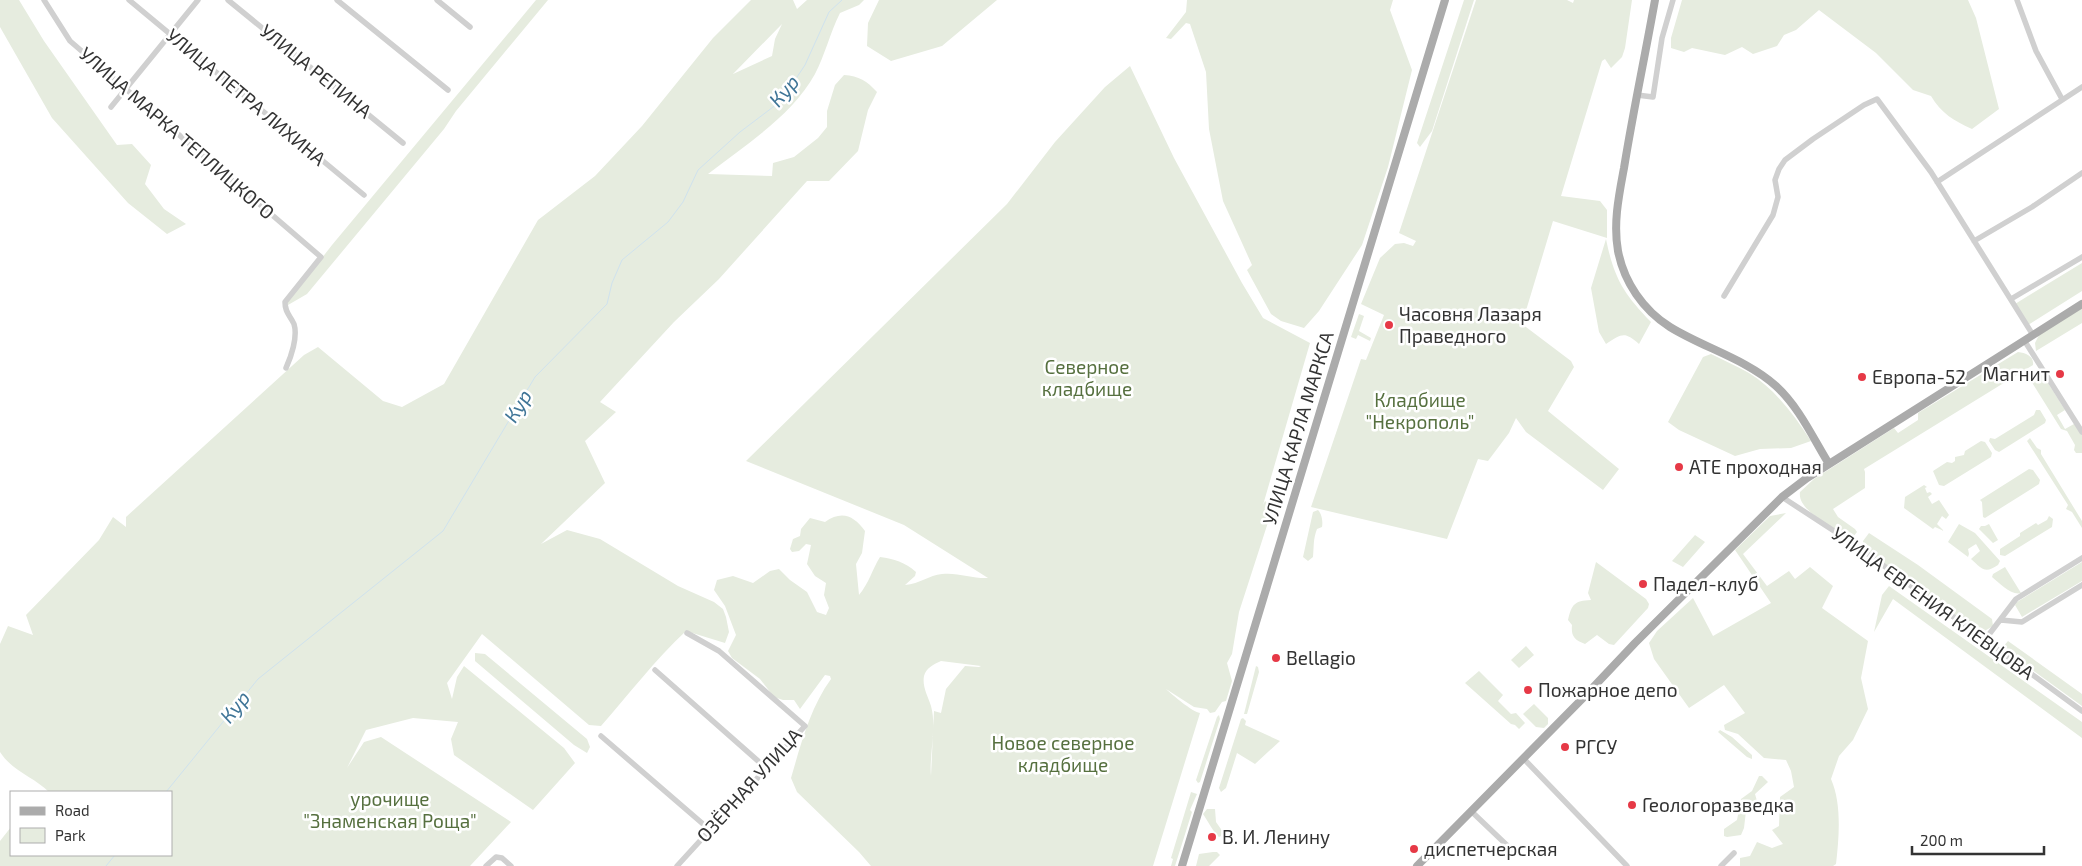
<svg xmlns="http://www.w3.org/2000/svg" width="2082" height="866" viewBox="0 0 2082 866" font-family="'Exo 2',sans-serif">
	<rect width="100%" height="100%" fill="#fff"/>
	<path fill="#e6ecdf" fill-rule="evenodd" d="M0,0H19L44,41L117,145L132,144L151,165L145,184L164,209L186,224L167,234L128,203L52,118L0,27Z
		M536,0H548L456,111L444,129L307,294L288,305L287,303L332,245Z
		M751,0H793L797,9L807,0H864L859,5L840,13C830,33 825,55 815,74C792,116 745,145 708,174L772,176L773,163L794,157L818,138L827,127V111L835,85L844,75C859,76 867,81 877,92L868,110L858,151L829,181H807L719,279L674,322L600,402L616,412L585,441L605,483L541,544L567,530L600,539L678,586L714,602L723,609L726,617L729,632L725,643L686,631C655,660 629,694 601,726L589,725L482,634L447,683L452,699L457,677L464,666L564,748L575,763L533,810L454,755L451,739L458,722L413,718L366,730L347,768L364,742L381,737L511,822L470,866H0V841L11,827V855H171V792H49C34,777 12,771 0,752V644L8,626L33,635L26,615L99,540L113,517L126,527V517L304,355L318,347L383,401L402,407L444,384L538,220L595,176L642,126L713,38ZM782,24L775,39L772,56L733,74Z
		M879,0H997L942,46L891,61L867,46L868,23Z
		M1187,0H1393L1390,10L1412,70L1388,167L1362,245L1319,311L1304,328L1281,321L1271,314L1247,270L1252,265L1223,201L1209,129L1206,72L1190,24L1186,23L1171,39L1166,38L1186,12Z
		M1464,0H1474L1432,131L1420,147L1417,143Z
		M1476,0H1567L1573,3L1574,0H1632L1625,48L1622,57L1611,68L1605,59L1602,61L1561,196L1600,201L1607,210V238L1553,221L1522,324L1571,361L1574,367L1548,411L1619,469L1603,490L1526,432L1516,418L1509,433L1488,461L1478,459L1447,539L1311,507L1361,359L1366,360L1384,315L1361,304L1380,258L1395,244L1404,243L1413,246L1416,241L1399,233Z
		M1682,0H1968L1976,18L1999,109L1972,129C1954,121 1941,113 1931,96L1913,90L1876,53L1819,10L1796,30L1784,35L1777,46L1753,54L1742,47L1725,55L1692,48L1684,52L1671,48V38Z
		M1130,66L1174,158L1242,283L1263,318L1310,343L1263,505L1265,501L1273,507L1239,612L1232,654L1227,663L1232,681L1226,701L1222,702L1215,712L1210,713L1207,709L1194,707L1166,689C1174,696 1191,711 1200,713L1153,866H871L859,852L797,792L791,778C801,744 810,708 831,679L830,676L825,675L800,709L794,700H783L774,697L760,679L732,658L728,651L736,635L725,606L714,590L717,580L733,576L753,583L770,571L779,569L790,580L807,592L817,612L826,615L829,608L824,595L826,583L815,576L807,564L811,545L806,544L799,551L792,552L790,549L793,539L800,536L801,529L810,518L825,522C842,510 854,516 865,531L862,553L856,564L859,595C869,583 872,570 880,557C894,559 905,562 916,572L915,576L905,585C920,584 929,575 942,574C957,572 974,579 988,578L904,525L746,461L1007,204L1055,142L1105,87ZM941,661L981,666L979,667L965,666L946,689L941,713L934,711L931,776C929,754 937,728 931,706C928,696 922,687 924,676C926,668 934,664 941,661Z
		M1606,239C1614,278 1623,293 1651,322L1639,344C1624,331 1622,334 1606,344L1599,332L1591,288Z
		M2082,263V291L2028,325L2015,304Z
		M2082,308V323L2036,351L2035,343L2039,335Z
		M1359,314L1364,316L1359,331L1371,338L1370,341L1358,335L1356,339L1351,337Z
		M2018,352C2026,353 2034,356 2033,365L1864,469L1865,472V488L1833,509L1838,517L1855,529L1857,532L1853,537H1849C1834,527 1797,511 1800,492L1814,479L1894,428L1898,433L1918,420V413Z
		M1711,354C1723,360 1737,366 1749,373C1776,390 1794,415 1811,441L1791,448L1760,449L1735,456L1679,430L1668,422L1703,357Z
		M2038,373L2043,375L2065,410L2057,415L2065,429L2074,424L2082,435V453H2076L2074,450L2075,445L2067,431L2061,429L2031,381V378Z
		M2036,410H2040L2046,420L2045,423L1999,452L1995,450L1989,441L1990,438L1995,439L2034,415Z
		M2030,438L2037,448L2041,450V454L2082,521V528L2072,512L2066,509L2068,505L2027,441Z
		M1981,441L1985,442L1992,453L1991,457L1944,486L1939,485L1933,471L1947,462L1952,463L1955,461V457L1964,455L1965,451Z
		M2029,469L2033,470L2040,480L2039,484L1985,518L1983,517L1982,502L1980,500Z
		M1924,485L1927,487L1925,488L1927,493L1930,492L1932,494L1928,497L1932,504L1939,500L1949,515L1946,519L1942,516L1937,524L1944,531L1935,527L1933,529L1904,508L1905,497Z
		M1318,510C1322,514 1323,522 1322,527L1317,529C1313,539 1314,547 1313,557L1308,561L1303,557L1313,512Z
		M1786,513L1743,554L1767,586L1789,571L1795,579L1810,567L1833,586L1822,608L1868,641L1861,678L1868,709L1853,740L1839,756L1831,779C1842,804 1839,838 1836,864L1833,866H1740V858L1750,856L1757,842L1772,848L1783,844L1772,830L1779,826L1780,797L1794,787L1791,771L1786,760L1764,758L1738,734L1725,730L1724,725L1745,713L1724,685L1689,708L1654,659L1649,643L1657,631L1693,598L1713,636L1771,603L1735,550L1770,516Z
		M2049,516L2053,519L2052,527L2005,556L2000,555V549L2020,536V533L2036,523L2038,525L2047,520Z
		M1959,524L1975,533L2000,561L1998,565C1985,574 1982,569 1971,559L1980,551L1976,544L1968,549L1969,554L1968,557L1948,542Z
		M1989,524L1998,540L1993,543L1979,529L1981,526H1985Z
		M1869,533L1918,565L1992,619L1993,626L1983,632H1979L1864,550L1863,541Z
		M1695,535L1705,542L1683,567L1672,561Z
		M1596,562L1646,599L1649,604L1648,608L1614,645L1609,644L1597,635L1585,644C1574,640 1571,636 1572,625L1568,620C1572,604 1574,601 1591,600L1588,593Z
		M2082,562V581L2022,617L2015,605L2017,602Z
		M2005,567L2021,593C2012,596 1999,583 1992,577L1993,574Z
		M1889,586L2082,722V738L1893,599L1874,632L1882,595Z
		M2008,641L2082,694V706L2002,648Z
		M1526,646L1534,655L1519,668L1511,660Z
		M475,653L485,654L587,739L590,747L587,753L574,745L475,661Z
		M1256,666L1258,667L1259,672L1247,714H1244Z
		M1479,671L1503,695L1498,701L1511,714L1516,713L1525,723L1519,729L1515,725L1511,724L1465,683Z
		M1534,704L1548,718V724L1544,728L1536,727L1523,714Z
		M1219,715L1220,719L1200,782L1198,783L1196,780L1217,717Z
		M1243,718L1246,721L1245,725L1280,741L1255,764L1237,753L1226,788L1221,792L1219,788L1241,719Z
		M1720,730L1732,737L1752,755V759L1747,757L1718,732Z
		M1759,776H1762L1768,782L1755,794L1757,801L1763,804L1765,810L1759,813L1750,810L1746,811L1744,828L1741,835L1727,837L1724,836V829L1737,820L1741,799L1752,791Z
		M1191,792L1197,794L1190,810L1192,812L1175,866H1171L1173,859L1171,858Z
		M1207,809H1215L1216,822L1223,832L1221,836L1219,837C1214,833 1207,820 1203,814Z
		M1213,852H1217L1220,855L1209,866H1196L1199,854Z"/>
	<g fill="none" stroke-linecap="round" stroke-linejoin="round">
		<path stroke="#cfe2ee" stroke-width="1" d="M166,792L258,679L443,531L535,377L607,304L612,283L622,260L668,222L683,202L698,170L740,132L781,101L805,65L829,12L842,0
			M106,866L115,855"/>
		<path stroke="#d0d0d0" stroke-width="5.5" d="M44,0L70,41L321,257L285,302C285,313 290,315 294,324C298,337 291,357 286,368
			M129,0L364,195
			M228,0L403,143
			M337,0L448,90
			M437,0L470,27
			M2017,0L2036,51L2062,99
			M1637,95L1653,97L1662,38L1673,0
			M111,107L198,0
			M1937,182L2082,87
			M1974,241L2032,207L2082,173
			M1724,296L1773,215L1778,197L1775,180L1779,169L1785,160L1813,139L1864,105L1877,99L1931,172L2033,335
			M2011,299L2082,257
			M2024,340L2082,432
			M1782,497L1854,544L2082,711
			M2001,620L2022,622L2082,585
			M1984,641L2016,599L2082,558
			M655,670L766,768
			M601,736L710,830
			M1523,758L1627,866
			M1471,811L1513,851
			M486,866L496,857L502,858L511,866
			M677,866L805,726L719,651L687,633
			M1721,866L1734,853"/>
		<path stroke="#ababab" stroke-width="8" d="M1655,0C1645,56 1633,112 1624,168C1619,195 1613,223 1618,251C1624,282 1643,310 1670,327C1704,348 1746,359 1776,386C1799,407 1813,438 1829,464
			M1182,866L1445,0
			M1417,866L1584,697L1635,643L1782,497L1807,478L2082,304"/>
	</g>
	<g fill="#e63946" stroke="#fff" stroke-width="2">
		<circle cx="1389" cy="325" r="5"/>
		<circle cx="2060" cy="374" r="5"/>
		<circle cx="1862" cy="377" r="5"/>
		<circle cx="1679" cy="467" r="5"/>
		<circle cx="1643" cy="584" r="5"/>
		<circle cx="1276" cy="658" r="5"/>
		<circle cx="1528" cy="690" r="5"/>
		<circle cx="1565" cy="747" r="5"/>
		<circle cx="1632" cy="805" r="5"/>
		<circle cx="1212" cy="837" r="5"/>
		<circle cx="1414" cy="849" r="5"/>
	</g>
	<g text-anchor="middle" stroke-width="5" stroke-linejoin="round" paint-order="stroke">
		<g font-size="19" fill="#333" stroke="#fff">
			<text transform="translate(316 71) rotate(39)" y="7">УЛИЦА РЕПИНА</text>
			<text transform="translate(246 97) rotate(40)" y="7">УЛИЦА ПЕТРА ЛИХИНА</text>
			<text transform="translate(177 133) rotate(41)" y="7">УЛИЦА МАРКА ТЕПЛИЦКОГО</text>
			<text transform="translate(1298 428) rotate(-73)" y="7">УЛИЦА КАРЛА МАРКСА</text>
			<text transform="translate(1933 603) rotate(36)" y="7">УЛИЦА ЕВГЕНИЯ КЛЕВЦОВА</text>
			<text transform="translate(749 785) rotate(-48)" y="7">ОЗЁРНАЯ УЛИЦА</text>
		</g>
		<g font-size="19" fill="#333" stroke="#fff" text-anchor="start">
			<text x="1399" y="321">Часовня Лазаря<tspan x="1399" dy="22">Праведного</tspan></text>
			<text x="2050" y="381" text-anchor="end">Магнит</text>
			<text x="1872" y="384">Европа-52</text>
			<text x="1689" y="474">АТЕ проходная</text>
			<text x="1653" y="591">Падел-клуб</text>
			<text x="1286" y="665">Bellagio</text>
			<text x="1538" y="697">Пожарное депо</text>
			<text x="1575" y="754">РГСУ</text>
			<text x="1642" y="812">Геологоразведка</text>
			<text x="1222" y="844">В. И. Ленину</text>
			<text x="1424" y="856">диспетчерская</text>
		</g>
		<g font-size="19" fill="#56703f" stroke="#fff">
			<text x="1087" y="374">Северное<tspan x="1087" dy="22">кладбище</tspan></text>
			<text x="1420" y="407">Кладбище<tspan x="1420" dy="22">"Некрополь"</tspan></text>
			<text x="1063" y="750">Новое северное<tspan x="1063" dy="22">кладбище</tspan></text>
			<text x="390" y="806">урочище<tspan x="390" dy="22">"Знаменская Роща"</tspan></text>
		</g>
		<g font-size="20" font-style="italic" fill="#3f7597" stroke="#fff">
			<text transform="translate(784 91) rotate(-50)" y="7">Кур</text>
			<text transform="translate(518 406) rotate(-59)" y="7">Кур</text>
			<text transform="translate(235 707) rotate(-51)" y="7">Кур</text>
		</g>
	</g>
	<rect x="10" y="791" width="162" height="65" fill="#ffffff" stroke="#adadad"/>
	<rect x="20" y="807" width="25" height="8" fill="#ababab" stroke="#adadad"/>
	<text x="55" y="816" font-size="15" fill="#333333">Road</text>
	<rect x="20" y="828" width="25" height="15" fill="#e6ecdf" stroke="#adadad"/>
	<text x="55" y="841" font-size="15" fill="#333333">Park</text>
	<path d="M1912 846v8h132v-8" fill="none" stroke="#333333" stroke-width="2.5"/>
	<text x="1920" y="846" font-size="15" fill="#333333" stroke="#ffffff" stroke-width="4" paint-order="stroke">200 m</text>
</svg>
